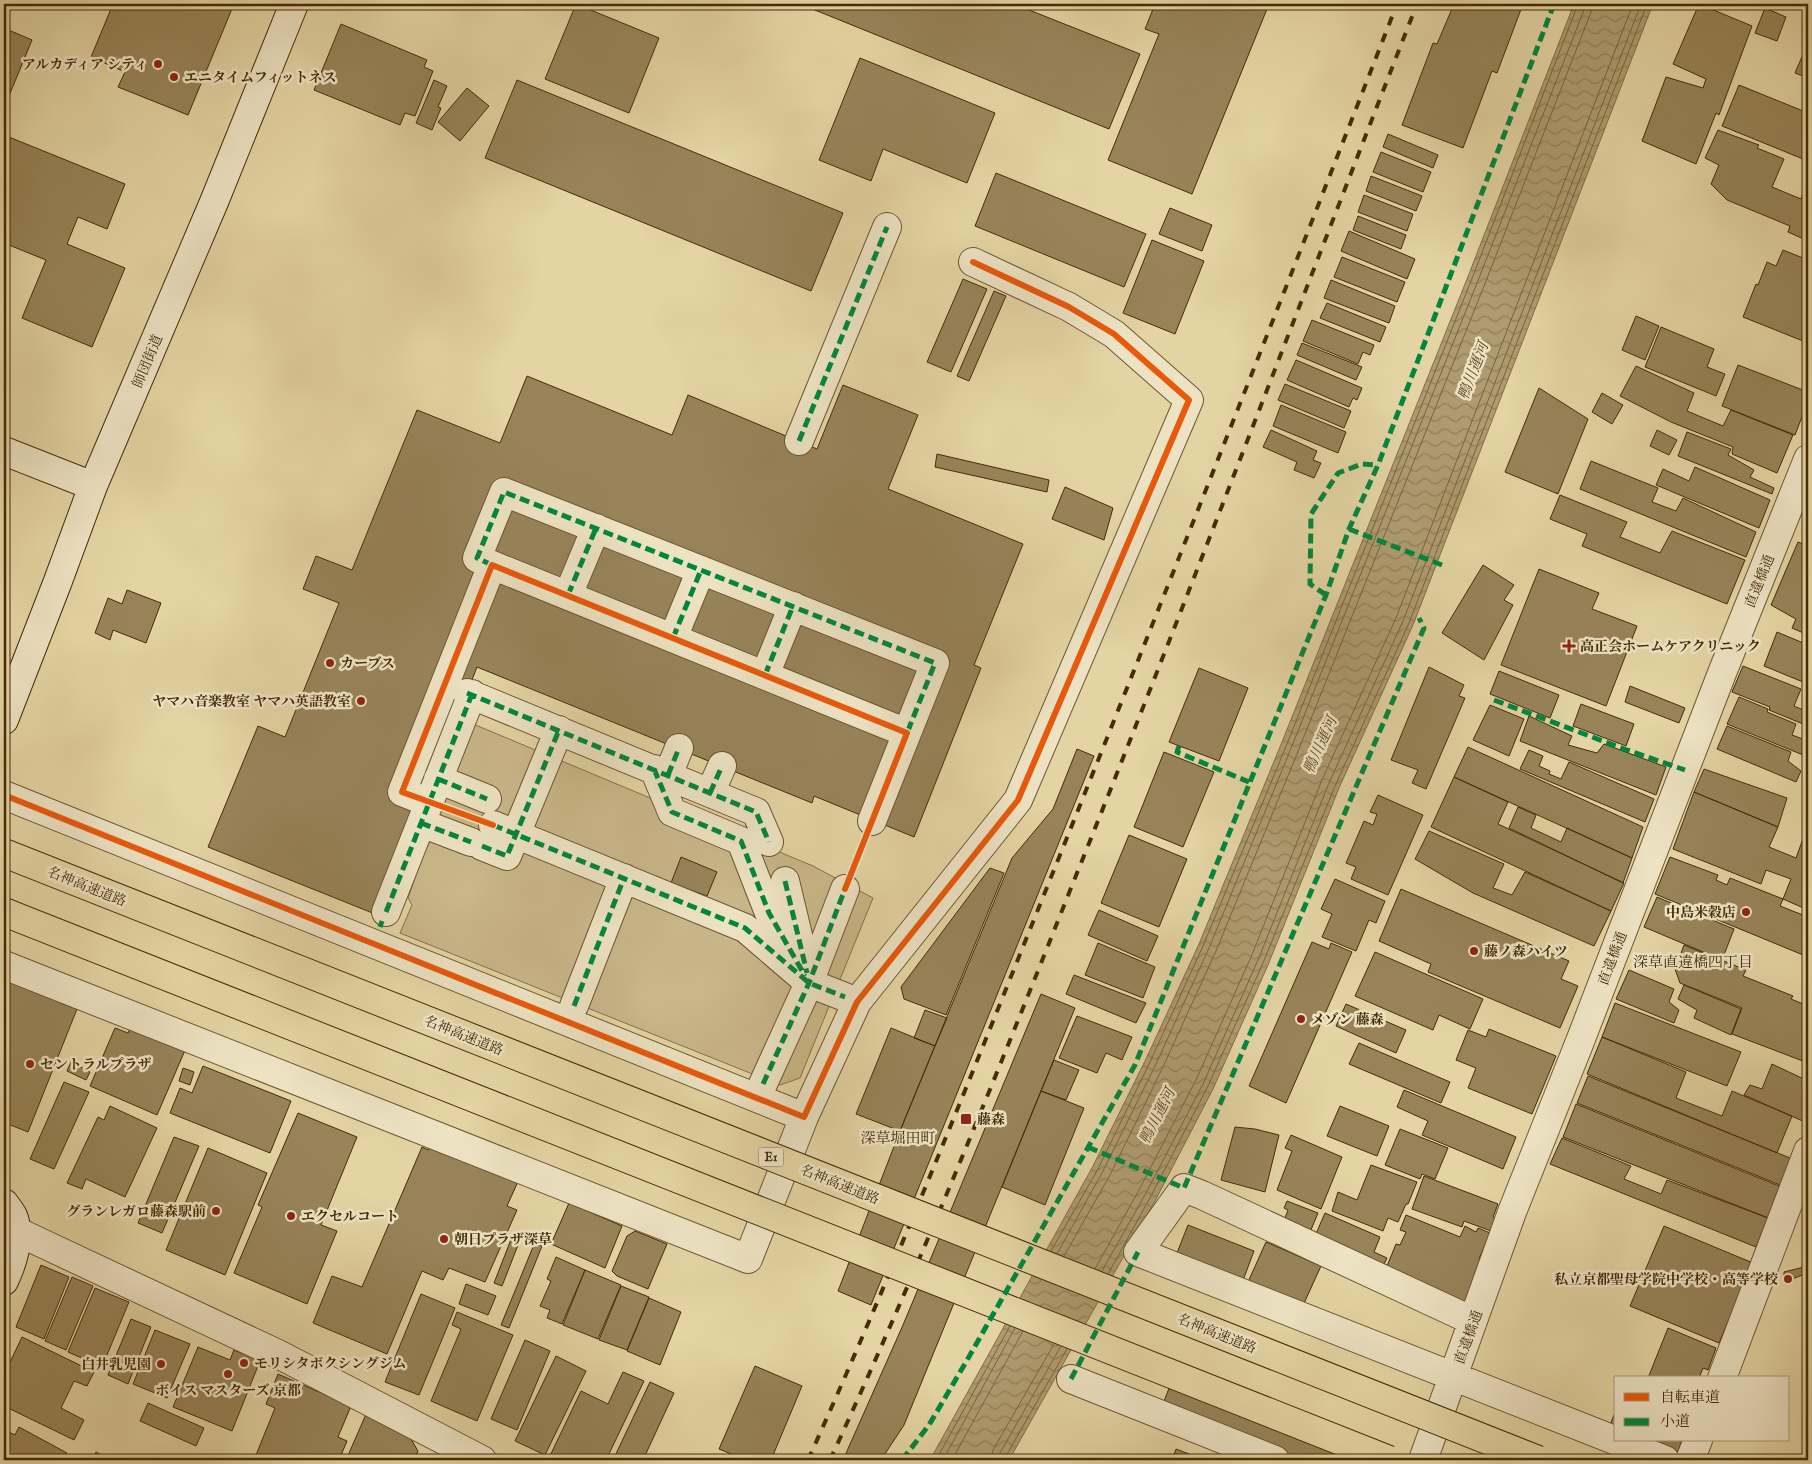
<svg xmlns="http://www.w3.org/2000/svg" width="1812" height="1464" viewBox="0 0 1812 1464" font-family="'IM FELL English','Noto Serif JP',serif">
	<defs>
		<pattern id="water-waves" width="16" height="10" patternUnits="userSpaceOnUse" patternTransform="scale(1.25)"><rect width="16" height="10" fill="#ae9b6f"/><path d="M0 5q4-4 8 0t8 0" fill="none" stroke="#8f7f59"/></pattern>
	</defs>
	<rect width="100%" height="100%" fill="#e4d4a3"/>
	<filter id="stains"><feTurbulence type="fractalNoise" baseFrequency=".004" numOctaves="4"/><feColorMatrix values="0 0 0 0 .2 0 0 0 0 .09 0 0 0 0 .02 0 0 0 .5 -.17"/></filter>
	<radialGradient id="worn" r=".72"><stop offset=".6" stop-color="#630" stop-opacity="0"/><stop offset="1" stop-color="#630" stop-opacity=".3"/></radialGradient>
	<path fill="#c9b789" stroke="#877149" d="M466,721L813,866L873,898L800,1078L780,1085L400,933L412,905L408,898L421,861Z"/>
	<path fill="url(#water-waves)" stroke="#846e46" d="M1574,4H1653L1413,625L1339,788L1268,965L1213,1089L1156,1199L1009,1460H930L1093,1166L1146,1059L1199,944L1282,742L1469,274Z"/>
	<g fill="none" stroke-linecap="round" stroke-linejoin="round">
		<path stroke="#7a633c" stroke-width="1" d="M1051,1251L1098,1169L1150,1062L1203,946L1287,744L1473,276L1578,4
			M1057,1254L1103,1171L1156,1064L1209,948L1292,746L1479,278L1584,10L1585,4
			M1064,1256L1110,1175L1163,1067L1216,951L1299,749L1486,281L1591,12L1592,4
			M1095,1269L1139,1190L1196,1080L1251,957L1322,780L1396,618L1633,4
			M1102,1271L1146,1193L1203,1084L1258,960L1329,783L1403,621L1641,4
			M1108,1274L1151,1196L1208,1086L1263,963L1335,786L1409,623L1647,4
			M936,1460L1010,1326
			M943,1460L1015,1328
			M952,1460L1023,1331
			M991,1460L993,1450L1054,1344
			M999,1460L1000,1453L1061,1346
			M1005,1460L1006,1456L1067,1349"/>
	</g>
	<path fill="#988359" stroke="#452b09" d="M113,4H234L188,115L118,87L125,72L91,57Z
		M520,4H530L528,10L519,6Z
		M576,4L659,38L629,113L545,79Z
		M800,4H1014L1140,54L1109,129Z
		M1155,4H1269L1192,194L1108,160L1159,34L1145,29Z
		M1454,4H1523L1497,73L1492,71L1463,148L1402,125L1433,43L1437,44Z
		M1699,4L1752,26L1719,115L1716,113L1696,164L1642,141L1666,77L1703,88L1706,79L1673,64Z
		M1765,8L1786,17L1777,41L1755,33Z
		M341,24L427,60L424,67L433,71L415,116L405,113L400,125L314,90Z
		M4,28L32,40L4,108Z
		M1804,52L1808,53V78L1795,73Z
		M860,58L995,113L967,183L883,149L871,181L819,160Z
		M434,80L447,86L438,107L441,108L432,130L416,123Z
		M517,80L843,213L811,291L485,158Z
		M1739,85L1808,113V161L1722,126Z
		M467,88L489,106L460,141L438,122Z
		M1718,130L1759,145L1757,148L1784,159L1772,187L1801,199L1808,180V241L1788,232L1790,226L1727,200L1711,184L1719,165L1705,158Z
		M1388,134L1438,155L1433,168L1383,147Z
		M4,135L125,184L107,229L78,217L67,244L125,268L92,347L22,318L46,260L4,243Z
		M1381,152L1431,172L1423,192L1373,172Z
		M996,173L1146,234L1124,287L975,226Z
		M1371,176L1422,196L1416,211L1366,191Z
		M1364,195L1413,214L1407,231L1358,212Z
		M1170,208L1212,225L1202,251L1159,234Z
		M1358,216L1406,235L1401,249L1353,230Z
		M1349,231L1415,259L1407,279L1341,251Z
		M1152,240L1204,261L1175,334L1123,313Z
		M1783,250L1808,260V343L1743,317L1756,284L1758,285L1767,262L1776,266Z
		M1342,257L1405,282L1397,302L1334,277Z
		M963,279L987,289L951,372L927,362Z
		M1331,280L1395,306L1389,323L1324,298Z
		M994,291L1006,296L969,381L957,376Z
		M1327,303L1386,327L1380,342L1320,318Z
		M1636,316L1659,326L1645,360L1622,350Z
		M1312,320L1374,345L1370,355L1363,352L1358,364L1303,341Z
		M1661,327L1714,349L1707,367L1725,374L1716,396L1645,367Z
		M1302,343L1362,367L1356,380L1297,355Z
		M1296,360L1362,388L1357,400L1353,398L1349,407L1287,380Z
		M1738,365L1808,392V401L1795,435L1722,406Z
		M1636,366L1694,393L1687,411L1723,426L1731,410L1793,435L1777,473L1732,454L1733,447L1671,422L1620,396Z
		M527,376L672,435L688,395L817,449L843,385L918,415L888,489L1023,544L974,665L981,668L914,837L814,796L812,803L477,667L380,916L208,847L258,726L285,737L339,603L303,589L316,556L352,570L417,410L500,443Z
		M1285,384L1351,411L1344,428L1278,400Z
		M1539,388L1588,419L1558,494L1505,472Z
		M1602,393L1623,405L1612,424L1592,412Z
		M1281,405L1346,432L1338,453L1273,426Z
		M1271,430L1317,451L1313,460L1321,463L1314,478L1294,470L1297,462L1263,447Z
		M1657,430L1677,440L1669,455L1650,446Z
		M1687,432L1731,449L1728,455L1754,470L1750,477L1774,488L1772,494L1678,456Z
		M937,454L1049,480L1047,492L935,467Z
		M1591,461L1658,488L1652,502L1676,511L1683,498L1756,532L1746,557L1580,489Z
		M1695,467L1770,500L1759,528L1656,485L1663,469L1689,481Z
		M1065,487L1113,508L1104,540L1052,519Z
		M1560,495L1627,522L1620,537L1660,553L1672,531L1745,560L1727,604L1582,546L1587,534L1550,519Z
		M1798,542L1808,546V635L1792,628L1796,619L1771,605Z
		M1483,565L1514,585L1504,600L1513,605L1484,660L1442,633Z
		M1539,569L1599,593L1592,609L1637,626L1606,706L1501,665Z
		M127,590L161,603L146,643L113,630L110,640L95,633L108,598L122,604Z
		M1777,632L1808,645V684L1764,666Z
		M1743,666L1801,689L1794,706L1808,712V726L1769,710L1770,707L1732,692Z
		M1429,667L1464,685L1459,696L1465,698L1426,789L1412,783L1418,770L1391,760Z
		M1199,668L1248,688L1219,761L1169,742Z
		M1499,671L1559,695L1550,718L1490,694Z
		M1630,686L1685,708L1679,723L1625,702Z
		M1739,697L1768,709L1767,712L1796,724L1792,735L1803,739L1805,734L1808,735V757L1727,724Z
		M1581,704L1634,724L1626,746L1573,726Z
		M1490,705L1524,719L1509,756L1473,740Z
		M1529,716L1572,736L1568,745L1597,753L1604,744L1666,767L1656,795L1520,741Z
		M1727,726L1791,752L1788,761L1801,771L1796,782L1717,749Z
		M1468,747L1643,827L1632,858L1454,777Z
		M1077,749L1094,756L871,1305L838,1291L900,1131L1012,858L1053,809Z
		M1529,750L1543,756L1539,766L1550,771L1549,774L1561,779L1569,762L1654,799L1645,822L1520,769Z
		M1164,752L1214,772L1183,847L1134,827Z
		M1704,769L1787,798L1778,827L1694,792Z
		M1454,777L1508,802L1498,824L1624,883L1611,911L1431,827Z
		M1694,792L1778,827L1769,847L1796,858L1804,836L1808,838V910L1783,899L1791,879L1766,870L1761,884L1673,849Z
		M1378,795L1423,815L1388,895L1351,879L1356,867L1346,863L1364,821L1373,825L1377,814L1370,812Z
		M1518,807L1536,815L1531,828L1561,842L1567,828L1632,858L1623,883L1509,828Z
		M1429,831L1504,864L1493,888L1512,895L1525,872L1611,911L1594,946L1473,893L1415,859Z
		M1129,835L1187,859L1159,927L1101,903Z
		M681,857L717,872L707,896L671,883Z
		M1670,857L1718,875L1716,880L1727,885L1730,878L1783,899L1780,906L1808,917V957L1655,894Z
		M990,868L1004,873L946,1015L904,999L901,987Z
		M1335,879L1385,901L1376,923L1369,920L1356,951L1322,937L1332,914L1321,909Z
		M1401,889L1569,961L1561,979L1578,986L1560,1028L1428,972L1431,964L1379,941Z
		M1657,897L1734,929L1722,960L1644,927Z
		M1099,910L1158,936L1147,961L1088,935Z
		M1312,942L1329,949L1331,943L1352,952L1286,1103L1249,1086Z
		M1098,943L1155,967L1143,998L1085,975Z
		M1684,945L1746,970L1743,976L1793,996L1791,999L1808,1006V1063L1732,1034L1742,1008L1680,983L1675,969Z
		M1375,952L1483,999L1470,1029L1439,1015L1433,1030L1355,996Z
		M1629,970L1674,989L1669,1002L1679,1010L1674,1023L1616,999Z
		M4,974L62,998L60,1003L77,1009L28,1132L8,1124L4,1118Z
		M1074,975L1146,1003L1136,1023L1066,994Z
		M1684,985L1741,1009L1731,1035L1694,1018L1697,1010L1678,999Z
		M1041,994L1075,1008L904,1425L881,1460H843L903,1325Z
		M1615,1003L1741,1052L1727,1086L1602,1037Z
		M1346,1004L1406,1030L1396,1053L1336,1026Z
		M925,1010L947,1018L935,1046L914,1038Z
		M1077,1016L1132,1037L1122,1060L1106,1053L1097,1073L1059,1058Z
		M132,1024L186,1048L157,1115L90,1086L115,1028L128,1033Z
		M891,1028L935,1046L900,1131L856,1114Z
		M1489,1029L1556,1056L1532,1114L1468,1088L1476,1068L1456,1060L1468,1030L1486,1037Z
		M1602,1037L1686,1072L1676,1098L1722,1116L1732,1091L1792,1116L1777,1153L1587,1074Z
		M1359,1043L1450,1082L1441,1103L1349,1064Z
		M1054,1060L1079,1070L1066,1100L1041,1091Z
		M71,1062L90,1072L86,1080L67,1071Z
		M1772,1064L1808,1081V1112L1805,1122L1744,1095L1750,1085L1762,1089Z
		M203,1066L291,1101L270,1153L170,1113L180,1088L192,1093Z
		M183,1068L194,1072L190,1085L179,1081Z
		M1588,1076L1795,1160L1785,1187L1577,1103Z
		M64,1082L89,1092L54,1169L30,1159Z
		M1404,1090L1516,1137L1503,1169L1422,1135L1428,1121L1397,1107Z
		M1041,1091L1084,1108L1045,1205L1002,1187Z
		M1576,1104L1784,1188L1771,1219L1563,1137Z
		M110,1106L157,1128L125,1197L86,1179L82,1189L67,1183L98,1117L104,1120Z
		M1340,1106L1389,1126L1377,1156L1327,1136Z
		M298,1113L357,1137L321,1225L337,1231L307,1304L234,1273L262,1207L258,1205Z
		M1235,1127L1255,1129L1279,1135L1265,1192L1221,1180Z
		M1400,1129L1448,1148L1435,1179L1422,1174L1420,1179L1385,1165Z
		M1291,1135L1342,1157L1321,1209L1277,1190L1292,1151L1285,1148Z
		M174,1137L199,1146L162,1233L138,1223Z
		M1562,1138L1631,1166L1624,1179L1661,1194L1667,1180L1768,1218L1756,1247L1550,1164Z
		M432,1140L521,1175L507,1206L517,1210L485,1282L449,1268L443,1280L422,1271L387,1354L313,1323L332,1276L362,1287L422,1147L428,1150Z
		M208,1148L267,1173L225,1275L166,1250Z
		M1371,1165L1417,1182L1408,1204H1406L1398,1222L1388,1218L1383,1231L1332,1211L1338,1192L1357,1200Z
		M1424,1176L1498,1204L1493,1217L1496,1219L1491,1231L1464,1221L1462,1227L1412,1209Z
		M1287,1201L1318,1213L1308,1237L1282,1226L1288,1210L1284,1208Z
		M569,1203L622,1226L605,1268L551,1244Z
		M1325,1213L1380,1237L1374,1252L1387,1258L1381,1271L1312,1243Z
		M1406,1215L1460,1237L1465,1226L1476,1232L1478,1228L1490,1233L1479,1259L1482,1260L1463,1309L1387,1266L1396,1244L1400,1245L1406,1232L1400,1230Z
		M1188,1225L1254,1251L1242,1283L1175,1258Z
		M1664,1226L1753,1263L1719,1343L1630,1306Z
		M635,1231L667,1244L648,1289L617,1276L612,1271L627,1236Z
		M512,1237L520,1240L502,1286L494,1283Z
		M535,1242L542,1246L509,1328L501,1325Z
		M1266,1242L1321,1266L1300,1312L1248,1282Z
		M556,1257L585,1270L562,1324L547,1318L550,1310L540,1306L551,1281L547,1279Z
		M41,1265L69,1277L44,1339L16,1327Z
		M1808,1266V1273L1784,1282V1272Z
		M585,1270L621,1285L598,1339L563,1325Z
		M72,1277L93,1286L66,1350L45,1341Z
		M466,1284L496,1296L488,1315L459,1304Z
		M621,1286L649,1297L627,1350L599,1340Z
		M95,1288L129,1302L102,1367L68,1352Z
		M421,1294L455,1308L419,1395L385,1382Z
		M649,1298L681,1312L660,1365L627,1351Z
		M457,1312L513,1335L477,1421L431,1401L461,1329L452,1325Z
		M131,1319L151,1327L128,1384L108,1375Z
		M1668,1328L1716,1348L1708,1370L1703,1368L1699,1378H1648Z
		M155,1330L190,1344L167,1398L133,1384Z
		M22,1337L94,1372L87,1386L74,1381L61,1408L84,1420L74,1440L4,1406V1375Z
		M525,1340L550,1351L517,1430L491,1419Z
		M198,1347L230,1360L234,1350L260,1361L232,1431L173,1407Z
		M556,1356L586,1371L545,1455L515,1441Z
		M755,1366L802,1386L771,1460H746L719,1449Z
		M623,1372L644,1381L606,1460H548L581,1391L608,1404Z
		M278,1374L351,1406L338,1437L347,1441L339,1460H254L275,1408L266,1404Z
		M650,1382L674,1393L643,1460H613Z
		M1171,1383L1365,1460H1289L1161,1409Z
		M148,1403L204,1428L196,1446L140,1421Z
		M1616,1410V1427L1610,1425Z
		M367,1412L411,1439L418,1451L414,1460H346Z
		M19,1427L67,1453L63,1460H4V1430L15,1435Z
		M1648,1440H1682L1678,1452Z
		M1176,1449L1205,1460H1172Z
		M96,1452L111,1460H92Z"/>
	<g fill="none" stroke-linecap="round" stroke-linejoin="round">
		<g stroke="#6d5530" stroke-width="30">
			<path id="street" d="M799,441L887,227
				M492,565L477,558L504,492L935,663L907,733
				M568,595L596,528
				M673,638L701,570
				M765,675L793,606
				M467,693L756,812L769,842
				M654,769L672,812L741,841L769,913L800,966
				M668,775L679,748
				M438,779L487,799
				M710,793L722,766
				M4,795L804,1117L857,1002L1018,800L1189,400L1114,334L1069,307L973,262
				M425,801L402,792L492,565L907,733L872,821
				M421,823L471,842
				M493,825L745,928L809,983L845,997
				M482,846L507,856L559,730
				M785,881L802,952
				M386,912L472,694
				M4,965L748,1259L804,1117
				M574,1006L624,878
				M763,1084L809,983L845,889
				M16,1231L278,1354L482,1460
				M1473,1321L1202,1195L1184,1188L1138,1252L1665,1460
				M1722,1378L1808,1151
				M1071,1379L1275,1460
				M1423,1460L1512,1212L1579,1044L1722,673L1808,459
				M1690,1460L1698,1440"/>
		</g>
		<g stroke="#452b09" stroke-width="30">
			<path id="secondary" d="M4,451L93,486
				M4,720L58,581L93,486L214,202L294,4
				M4,1203C7,1207 11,1212 13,1216C22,1237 13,1262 4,1281"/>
		</g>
		<use href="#street" stroke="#ede3c3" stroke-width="28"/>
		<use href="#secondary" stroke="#ede3c3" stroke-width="28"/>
		<path stroke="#452b09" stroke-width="4" stroke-dasharray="9 9" stroke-linecap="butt" d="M808,1460C898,1261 978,1058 1060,855C1174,572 1286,288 1397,4
			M830,1460C916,1274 993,1084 1069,893C1188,598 1301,300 1417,4"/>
		<g stroke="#452b09" stroke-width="30" stroke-linecap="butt">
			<path id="highway-bridge" d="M4,853L1538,1460
				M4,912L1389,1460"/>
		</g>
		<use href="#highway-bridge" stroke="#e4d4a3" stroke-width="28"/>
		<path stroke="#00873e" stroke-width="5" stroke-dasharray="10 5" stroke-linecap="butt" d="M799,441L887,227
			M1349,529L1442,565
			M492,565L477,558L504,492L935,663L907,733
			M568,595L596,528
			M1326,595L1310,584L1311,514L1338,473L1362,464L1378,465
			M673,638L701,570
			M765,675L793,606
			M467,693L756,812L769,842
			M1494,700L1624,749L1685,770
			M1179,746L1177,752L1249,782
			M654,769L672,812L741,841L769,913L805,976
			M668,775L679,748
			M438,779L487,799
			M710,793L722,766
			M421,823L471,842
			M493,825L745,928L809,983L845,997
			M482,846L507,856L559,730
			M785,881L807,973
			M386,912L472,694
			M380,927L382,921
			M574,1006L624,878
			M763,1084L809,983L845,889
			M1088,1147L1184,1188L1424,628L1419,618
			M1071,1379L1138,1252
			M902,1460L929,1425L966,1362L1135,1065L1326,595L1349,529L1378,465L1554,4"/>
		<g stroke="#ede3c3" stroke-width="9">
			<path id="cycleway" d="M4,795L804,1117L857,1002L1018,800L1189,400L1114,334L1069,307L973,262
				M493,825L402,792L492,565L907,733L845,889"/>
		</g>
		<use href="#cycleway" stroke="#e8590c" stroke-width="6"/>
	</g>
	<g fill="#8f2418" stroke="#ede3c3" stroke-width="2">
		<circle cx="158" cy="64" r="5"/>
		<circle cx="174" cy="77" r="5"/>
		<path d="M1566.5 638.5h5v5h5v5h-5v5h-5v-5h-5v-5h5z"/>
		<circle cx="330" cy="663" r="5"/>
		<circle cx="361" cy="701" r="5"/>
		<circle cx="1746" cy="912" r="5"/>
		<circle cx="1474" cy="951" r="5"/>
		<circle cx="1301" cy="1019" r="5"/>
		<circle cx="30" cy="1064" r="5"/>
		<rect x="960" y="1113" width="12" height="12" rx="2.5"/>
		<circle cx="216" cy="1211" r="5"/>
		<circle cx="291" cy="1216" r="5"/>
		<circle cx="444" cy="1239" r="5"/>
		<circle cx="1788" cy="1279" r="5"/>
		<circle cx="244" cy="1363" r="5"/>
		<circle cx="161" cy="1364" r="5"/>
		<circle cx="228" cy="1374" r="5"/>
	</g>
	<g text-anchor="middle" stroke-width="5" stroke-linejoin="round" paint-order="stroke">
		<rect fill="#ede3c3" stroke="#776241" stroke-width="1" x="758.5" y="1147.5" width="25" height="19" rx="4"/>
		<g font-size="12" font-weight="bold" fill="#452b09">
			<text x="771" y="1161">E1</text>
		</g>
		<g font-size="14" font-weight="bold" fill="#452b09" stroke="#ede3c3" text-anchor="start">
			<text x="148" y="69" text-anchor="end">アルカディア シティ</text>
			<text x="184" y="82">エニタイムフィットネス</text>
			<text x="1580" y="651">高正会ホームケアクリニック</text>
			<text x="340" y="668">カーブス</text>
			<text x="351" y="706" text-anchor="end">ヤマハ音楽教室 ヤマハ英語教室</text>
			<text x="1736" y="917" text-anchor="end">中島米穀店</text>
			<text x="1484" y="956">藤ノ森ハイツ</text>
			<text x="1311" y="1024">メゾン 藤森</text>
			<text x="40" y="1069">セントラルプラザ</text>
			<text x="977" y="1124">藤森</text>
			<text x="206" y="1216" text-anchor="end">グランレガロ藤森駅前</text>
			<text x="301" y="1221">エクセルコート</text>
			<text x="454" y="1244">朝日プラザ深草</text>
			<text x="1778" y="1284" text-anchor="end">私立京都聖母学院中学校・高等学校</text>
			<text x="254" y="1368">モリシタボクシングジム</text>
			<text x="151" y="1369" text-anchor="end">白井乳児園</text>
			<text x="228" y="1395" text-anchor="middle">ボイス マスターズ 京都</text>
		</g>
		<g font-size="14" fill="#452b09" stroke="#ede3c3">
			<text transform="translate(147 361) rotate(-67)" y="5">師団街道</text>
			<text transform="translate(1759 581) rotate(-68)" y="5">直違橋通</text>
			<text transform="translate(87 886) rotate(22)" y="5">名神高速道路</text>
			<text transform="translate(1612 958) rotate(-69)" y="5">直違橋通</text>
			<text transform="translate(464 1035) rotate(22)" y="5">名神高速道路</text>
			<text transform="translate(840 1184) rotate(22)" y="5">名神高速道路</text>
			<text transform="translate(1217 1333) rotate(22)" y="5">名神高速道路</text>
			<text transform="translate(1468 1337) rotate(-70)" y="5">直違橋通</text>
		</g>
		<g font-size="15" font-style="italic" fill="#5f4722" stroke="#ede3c3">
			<text transform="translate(1473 371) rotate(-69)" y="5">鴨川運河</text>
			<text transform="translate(1320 745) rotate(-66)" y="5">鴨川運河</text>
			<text transform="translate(1157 1116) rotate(-63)" y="5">鴨川運河</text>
		</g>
		<g font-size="15" fill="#452b09" stroke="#ede3c3">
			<text x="1693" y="967">深草直違橋四丁目</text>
			<text x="898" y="1143">深草堀田町</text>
		</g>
	</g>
	<rect width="1812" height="1464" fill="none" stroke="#e4d4a3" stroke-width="20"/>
	<rect x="5" y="5" width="1802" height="1454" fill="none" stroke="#452b09" stroke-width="2.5"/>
	<rect x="10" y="10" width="1792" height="1444" fill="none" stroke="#452b09"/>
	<rect x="1614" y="1376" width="175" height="65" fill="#ede3c3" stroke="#aa9979"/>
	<rect x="1624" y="1393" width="25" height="8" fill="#e8590c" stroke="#aa9979"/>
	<text x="1660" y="1402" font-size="15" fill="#452b09">自転車道</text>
	<rect x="1624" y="1418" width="25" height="8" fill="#00873e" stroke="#aa9979"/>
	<text x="1660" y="1426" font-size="15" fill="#452b09">小道</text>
	<rect width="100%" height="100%" filter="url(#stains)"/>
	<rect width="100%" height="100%" fill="url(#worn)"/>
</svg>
